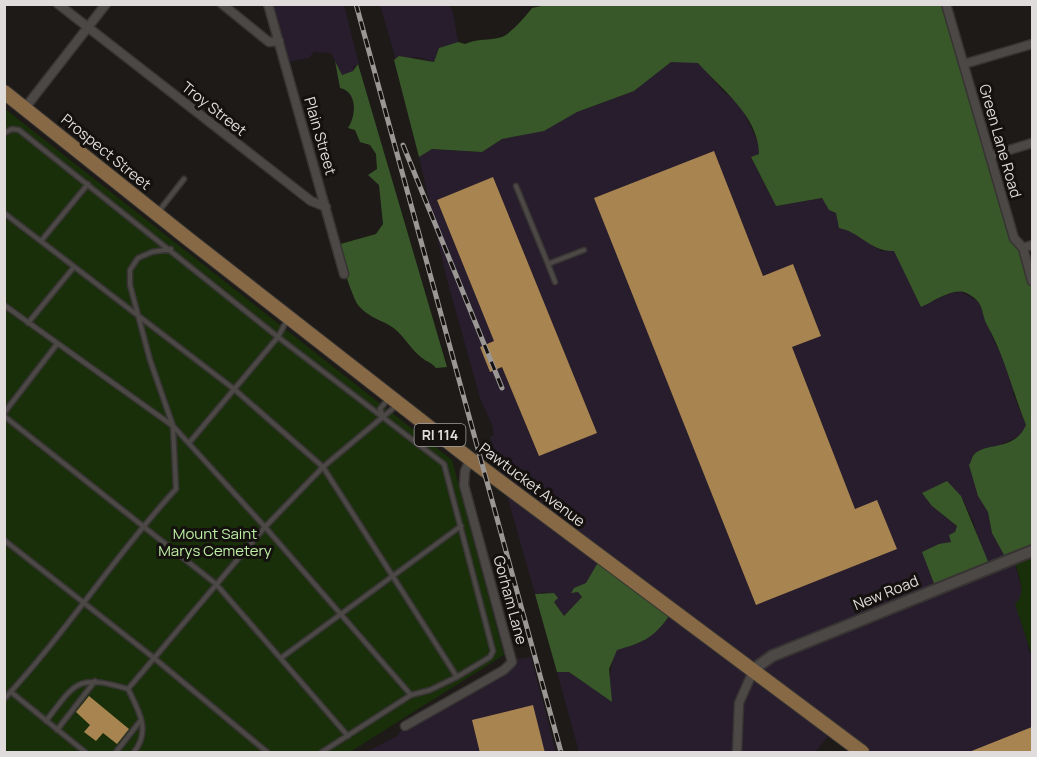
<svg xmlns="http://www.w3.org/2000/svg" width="1037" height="757" viewBox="0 0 1037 757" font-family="Manrope,sans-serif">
	<rect width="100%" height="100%" fill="#1d1a18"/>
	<path fill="#271d2c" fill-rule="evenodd" d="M268,5H344L359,64L354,66L353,71L342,75L331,53L314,52L309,58L286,62Z
		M380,5H449L453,12L458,42L439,48L434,62L418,57L396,60Z
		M671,62H698L724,92L740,104L759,145V154L751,158L776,206L822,198L829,210L836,213L847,229L881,251L894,250L921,307L950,293L962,292L978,301L996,345L1004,359L1014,385L1013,393L1026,425L1022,435L979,454L981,498L988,512L992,532L1009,563H1015L1022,591L1020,621L1024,626L1029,651L1032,656V752H860L831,733L815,752H579L557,672H569L612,702L608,687L613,656L617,649L640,643L586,583L572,593L578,592L582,597L564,616L546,592L535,594L490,436H494L492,425L480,398L446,276L419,157L432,149L482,152L502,139L544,130L577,112L634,91ZM961,496L973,521L980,544L951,542L957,526L932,506Z
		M531,657L556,752H366L397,736L406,723L502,670L512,660Z"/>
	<path fill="#182f0a" d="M4,108L452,460L504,655L350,752H5Z
		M1032,556V656L1015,604C1027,594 1019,577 1015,563Z"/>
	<path fill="#395829" d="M546,5H948L1014,233L1032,272V556L1009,564L992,533L988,512L978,496L969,465C971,463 971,459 973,456C984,441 1014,453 1026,425C1012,390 1005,357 987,325C983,318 983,309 979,303C976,298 969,294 964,292C950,289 933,302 921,307L894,251C871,252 860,232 839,228L836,213L829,210L822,198L776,206L751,157L759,154C759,116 720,88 698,63L671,62L634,91L577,112L544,131L502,139L482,152L432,149L419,157L394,60L399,56L434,62L439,48L458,42L465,44C478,38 488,41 502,37C509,35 527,15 532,8Z
		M335,61L342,75L353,71L358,64L447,367L436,368C431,362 427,362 422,358C410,349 403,333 389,325C378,319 367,316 358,305C352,297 340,257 337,245L376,234L383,224L379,185L368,175L377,169L376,154L370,145L360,142L355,130L348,128C356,116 358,92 340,88Z
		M947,481L961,496L992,571L937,591L922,552L939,544L951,542L949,535L955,532L957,526L932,506L922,493Z
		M600,559L671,613C655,637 645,642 617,650L609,669L612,702L569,672H557L535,594L554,593L558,598L554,602L564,616L582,597L578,592L571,593L574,588L586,583Z"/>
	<path fill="#a78450" d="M714,151L763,276L793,264L821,336L792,347L855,509L877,500L897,549L756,605L594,198Z
		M493,177L597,433L539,456L502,367L490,372L480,347L494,341L437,200Z
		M89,696L129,729L117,744L103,733L96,741L84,732L90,725L76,712Z
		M533,705L545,753H480L472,720Z
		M1032,727V753H969V752Z"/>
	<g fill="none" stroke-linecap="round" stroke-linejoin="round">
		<g stroke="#373433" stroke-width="7">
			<path id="service" d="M4,133L12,129L19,130L278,337L444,464L493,651L490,657L457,677L430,690L411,695L322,752
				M516,186L548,264L584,250
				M159,211L184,179
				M4,213L234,389L323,467L457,677
				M41,241L88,184
				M548,264L555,282
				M4,305L173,426L265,527L411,695
				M28,323L74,267
				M4,413L57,344
				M382,414L380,409L389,398
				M4,416L216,584L348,736
				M189,443L278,337L287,320
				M4,540L154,658L267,752
				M281,658L461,526
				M128,689L265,527L323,467L396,406
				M11,692L85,752
				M4,699C66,633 115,555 176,489L173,426L150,360L130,285V270L138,258L152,252L171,249
				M46,721C76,682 77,674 128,689C139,711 151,731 134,752
				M57,730L95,681
				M116,752L141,720"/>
		</g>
		<g stroke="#373433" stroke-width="11">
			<path id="minor" d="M58,4L311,201L326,207
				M222,4L269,42L279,41
				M268,4L344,274
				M946,4L1014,238L1023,248L1032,281
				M964,64L1032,44
				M25,108L106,4
				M990,156L1032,143
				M1023,248L1032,245
				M405,726L504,670L512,662L464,485L465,471L470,459
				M737,752L739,703L754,669"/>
		</g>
		<g stroke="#373433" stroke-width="14">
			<path id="tertiary" d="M754,669L772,656L1032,551"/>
		</g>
		<g stroke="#373433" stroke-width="16">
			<path id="primary" d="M4,92L187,238L470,459L862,752"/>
		</g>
		<use href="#service" stroke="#4c4846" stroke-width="4"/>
		<use href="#minor" stroke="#4c4846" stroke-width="8"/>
		<use href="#tertiary" stroke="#4c4846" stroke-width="10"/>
		<use href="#primary" stroke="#876a45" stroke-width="14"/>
		<g stroke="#9a9795" stroke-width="5">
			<path id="rail" d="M356,4L561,752
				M403,145L502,388"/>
		</g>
		<use href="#rail" stroke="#14110f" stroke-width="3" stroke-dasharray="9" stroke-linecap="butt"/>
	</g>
	<g text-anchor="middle" stroke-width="6" stroke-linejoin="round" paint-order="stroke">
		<rect fill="#14110f" stroke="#a29f9e" stroke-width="1.5" x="414.5" y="424" width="51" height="22" rx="4.5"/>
		<g font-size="14" font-weight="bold" fill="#dfdcdb">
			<text x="440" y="440">RI 114</text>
		</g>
		<g font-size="15" fill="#dfdcdb" stroke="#14110f">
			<text transform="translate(214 109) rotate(38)" y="5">Troy Street</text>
			<text transform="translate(320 136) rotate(74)" y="5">Plain Street</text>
			<text transform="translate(1000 141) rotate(74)" y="5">Green Lane Road</text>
			<text transform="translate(106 152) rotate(39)" y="5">Prospect Street</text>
			<text transform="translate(532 485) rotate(37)" y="5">Pawtucket Avenue</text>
			<text transform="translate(886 593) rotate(-22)" y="5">New Road</text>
			<text transform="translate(510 600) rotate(75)" y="5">Gorham Lane</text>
		</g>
		<g font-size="15" fill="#bceea3" stroke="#14110f">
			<text x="215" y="539">Mount Saint<tspan x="215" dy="17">Marys Cemetery</tspan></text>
		</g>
	</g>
	<rect width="1037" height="757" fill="none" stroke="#dfdcdb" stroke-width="12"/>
</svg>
